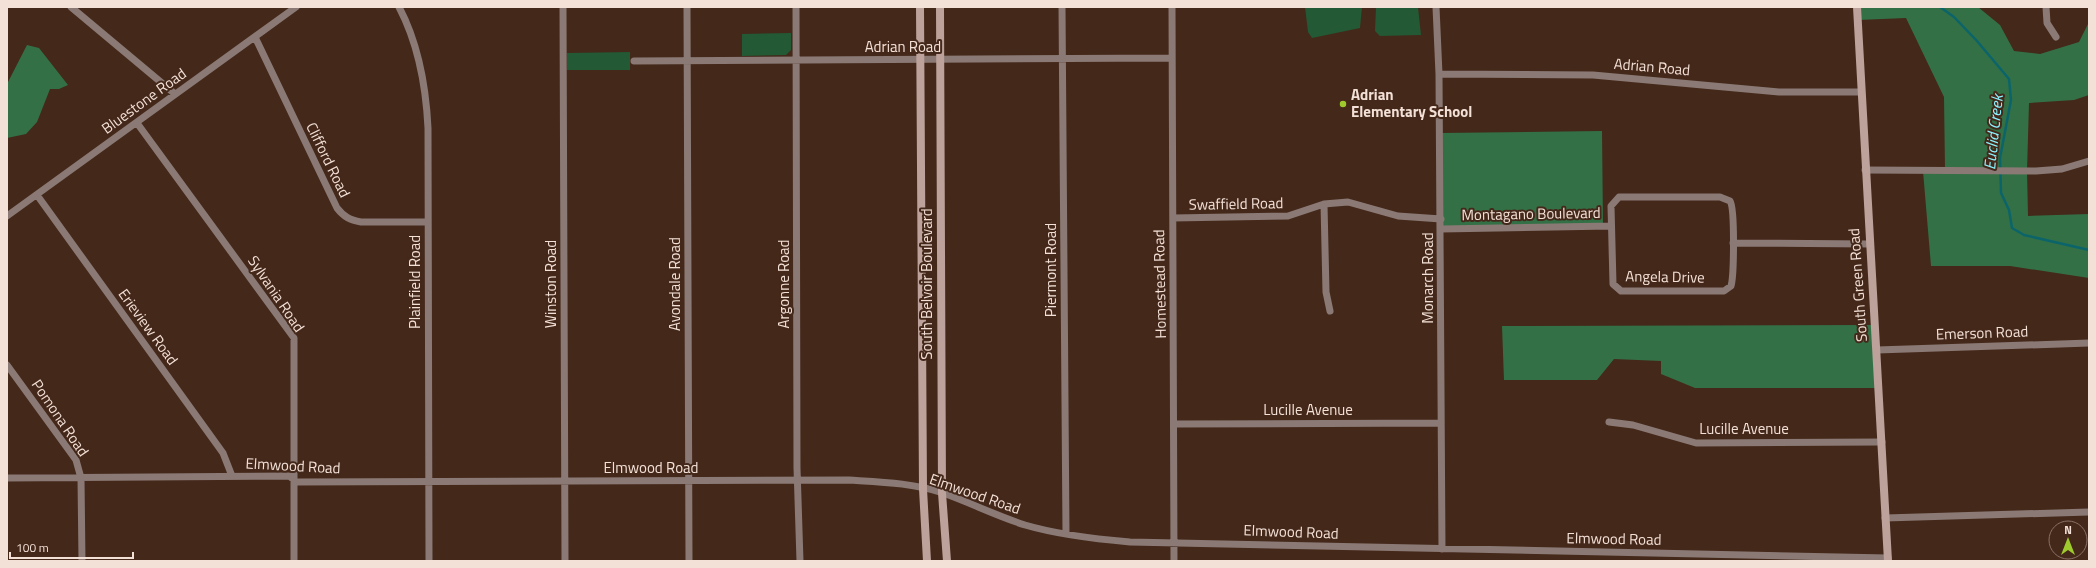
<svg xmlns="http://www.w3.org/2000/svg" width="2096" height="568" viewBox="0 0 2096 568" font-family="'Titillium Web',sans-serif">
	<rect width="100%" height="100%" fill="#44281a"/>
	<path fill="#235934" d="M1305,7H1362L1360,28L1312,38L1308,32Z
		M1376,7H1418L1421,35L1380,36L1375,31Z
		M791,33V50L786,55L742,56V34Z
		M630,52V70H567V53Z"/>
	<path fill="#337045" d="M1857,7H1978L2000,25L2014,51L2040,54L2079,42L2089,22V95L2074,100L2029,103L2027,171L2028,216L2089,214V278L2010,266H1931L1923,171L1945,170L1944,97L1906,18L1858,20Z
		M27,45L39,48L68,85L59,89H50L37,122L26,134L7,138V84Z
		M1602,131L1603,226L1441,229L1440,133Z
		M1875,325L1879,388H1695L1661,374V361L1614,359L1597,380H1504L1502,326Z"/>
	<g fill="none" stroke-linecap="round" stroke-linejoin="round">
		<path stroke="#0c646b" stroke-width="2.5" d="M1940,7L1954,17L1977,41L2009,79L2011,100L2000,158L2001,193L2009,210L2012,228L2024,235L2089,250"/>
		<path stroke="#8a7974" stroke-width="7" d="M71,7L175,94
			M399,7C418,43 426,87 428,128L429,561
			M563,7L565,561
			M687,7L689,561
			M796,7L797,468L800,561
			M1062,7L1066,534
			M1172,7L1174,561
			M1436,7L1439,74L1442,549
			M2046,7L2047,23L2056,37
			M255,37L337,208C344,217 350,220 361,222H428
			M634,61L1172,58
			M1439,74L1593,75L1779,92H1861
			M137,123L294,338V561
			M1865,170L2036,171L2062,169L2089,161
			M37,195L223,453L232,476
			M1619,197H1720L1730,201C1735,208 1734,276 1731,286L1724,291H1621L1613,284L1611,206Z
			M1324,204L1326,292L1330,311
			M7,216L296,7
			M1173,218L1288,216L1324,204L1348,202L1398,216L1441,219
			M1441,229L1611,226
			M1733,243L1869,244
			M1877,350L2089,343
			M7,365L76,460L81,478L82,561
			M1609,422L1633,425L1696,443L1882,442
			M1175,424L1441,423
			M7,478L289,476L297,482L849,480C880,482 914,483 943,493C971,503 997,516 1025,525C1059,535 1095,539 1130,542L1888,558
			M1885,518L2089,512"/>
		<path stroke="#bca29a" stroke-width="8" d="M920,7L923,489L927,561
			M940,7L942,493L947,561
			M1857,7L1888,561"/>
	</g>
	<circle fill="#9fca2d" stroke="#44281a" stroke-width="1.5" cx="1343" cy="104" r="4"/>
	<g text-anchor="middle" stroke-width="4" stroke-linejoin="round" paint-order="stroke">
		<g font-size="15" fill="#f3e0d7" stroke="#44281a">
			<text x="903" y="52">Adrian Road</text>
			<text transform="translate(1652 67) rotate(5)" y="5">Adrian Road</text>
			<text transform="translate(144 101) rotate(-36)" y="5">Bluestone Road</text>
			<text transform="translate(328 160) rotate(64)" y="5">Clifford Road</text>
			<text transform="translate(1236 204) rotate(-1)" y="5">Swaffield Road</text>
			<text transform="translate(1531 214) rotate(-1)" y="5">Montagano Boulevard</text>
			<text transform="translate(1051 270) rotate(-90)" y="5">Piermont Road</text>
			<text transform="translate(1665 277) rotate(1)" y="5">Angela Drive</text>
			<text transform="translate(1428 278) rotate(-90)" y="5">Monarch Road</text>
			<text transform="translate(415 282) rotate(-90)" y="5">Plainfield Road</text>
			<text transform="translate(551 284) rotate(-90)" y="5">Winston Road</text>
			<text transform="translate(675 284) rotate(-90)" y="5">Avondale Road</text>
			<text transform="translate(784 284) rotate(-90)" y="5">Argonne Road</text>
			<text transform="translate(927 284) rotate(-90)" y="5">South Belvoir Boulevard</text>
			<text transform="translate(1160 284) rotate(-91)" y="5">Homestead Road</text>
			<text transform="translate(1858 285) rotate(-94)" y="5">South Green Road</text>
			<text transform="translate(276 294) rotate(56)" y="5">Sylvania Road</text>
			<text transform="translate(148 327) rotate(54)" y="5">Erieview Road</text>
			<text transform="translate(1982 333) rotate(-2)" y="5">Emerson Road</text>
			<text x="1308" y="415">Lucille Avenue</text>
			<text transform="translate(60 418) rotate(56)" y="5">Pomona Road</text>
			<text x="1744" y="434">Lucille Avenue</text>
			<text transform="translate(293 466) rotate(3)" y="5">Elmwood Road</text>
			<text x="651" y="473">Elmwood Road</text>
			<text transform="translate(975 494) rotate(19)" y="5">Elmwood Road</text>
			<text transform="translate(1291 532) rotate(2)" y="5">Elmwood Road</text>
			<text transform="translate(1614 539) rotate(1)" y="5">Elmwood Road</text>
		</g>
		<g font-size="15" font-weight="bold" fill="#f3e0d7" stroke="#44281a" text-anchor="start">
			<text x="1351" y="100">Adrian<tspan x="1351" dy="17">Elementary School</tspan></text>
		</g>
		<g font-size="16" font-style="italic" fill="#8bf4ff" stroke="#44281a">
			<text transform="translate(1993 132) rotate(-84)" y="6">Euclid Creek</text>
		</g>
	</g>
	<rect width="2096" height="568" fill="none" stroke="#f3e0d7" stroke-width="16"/>
	<g transform="translate(2068 540)"><circle r="19" fill="#44281a" stroke="#8a7266"/>
	<path d="M0-3L7 15L0 10L-7 15Z" fill="#9fca2d"/>
	<text y="-6" font-size="11" font-weight="bold" text-anchor="middle" fill="#f3e0d7">N</text>
	</g>
	<path d="M10 552v6h123v-6" fill="none" stroke="#f3e0d7" stroke-width="2"/>
	<text x="16" y="552" font-size="12" fill="#f3e0d7" stroke="#44281a" stroke-width="3" paint-order="stroke">100 m</text>
</svg>
